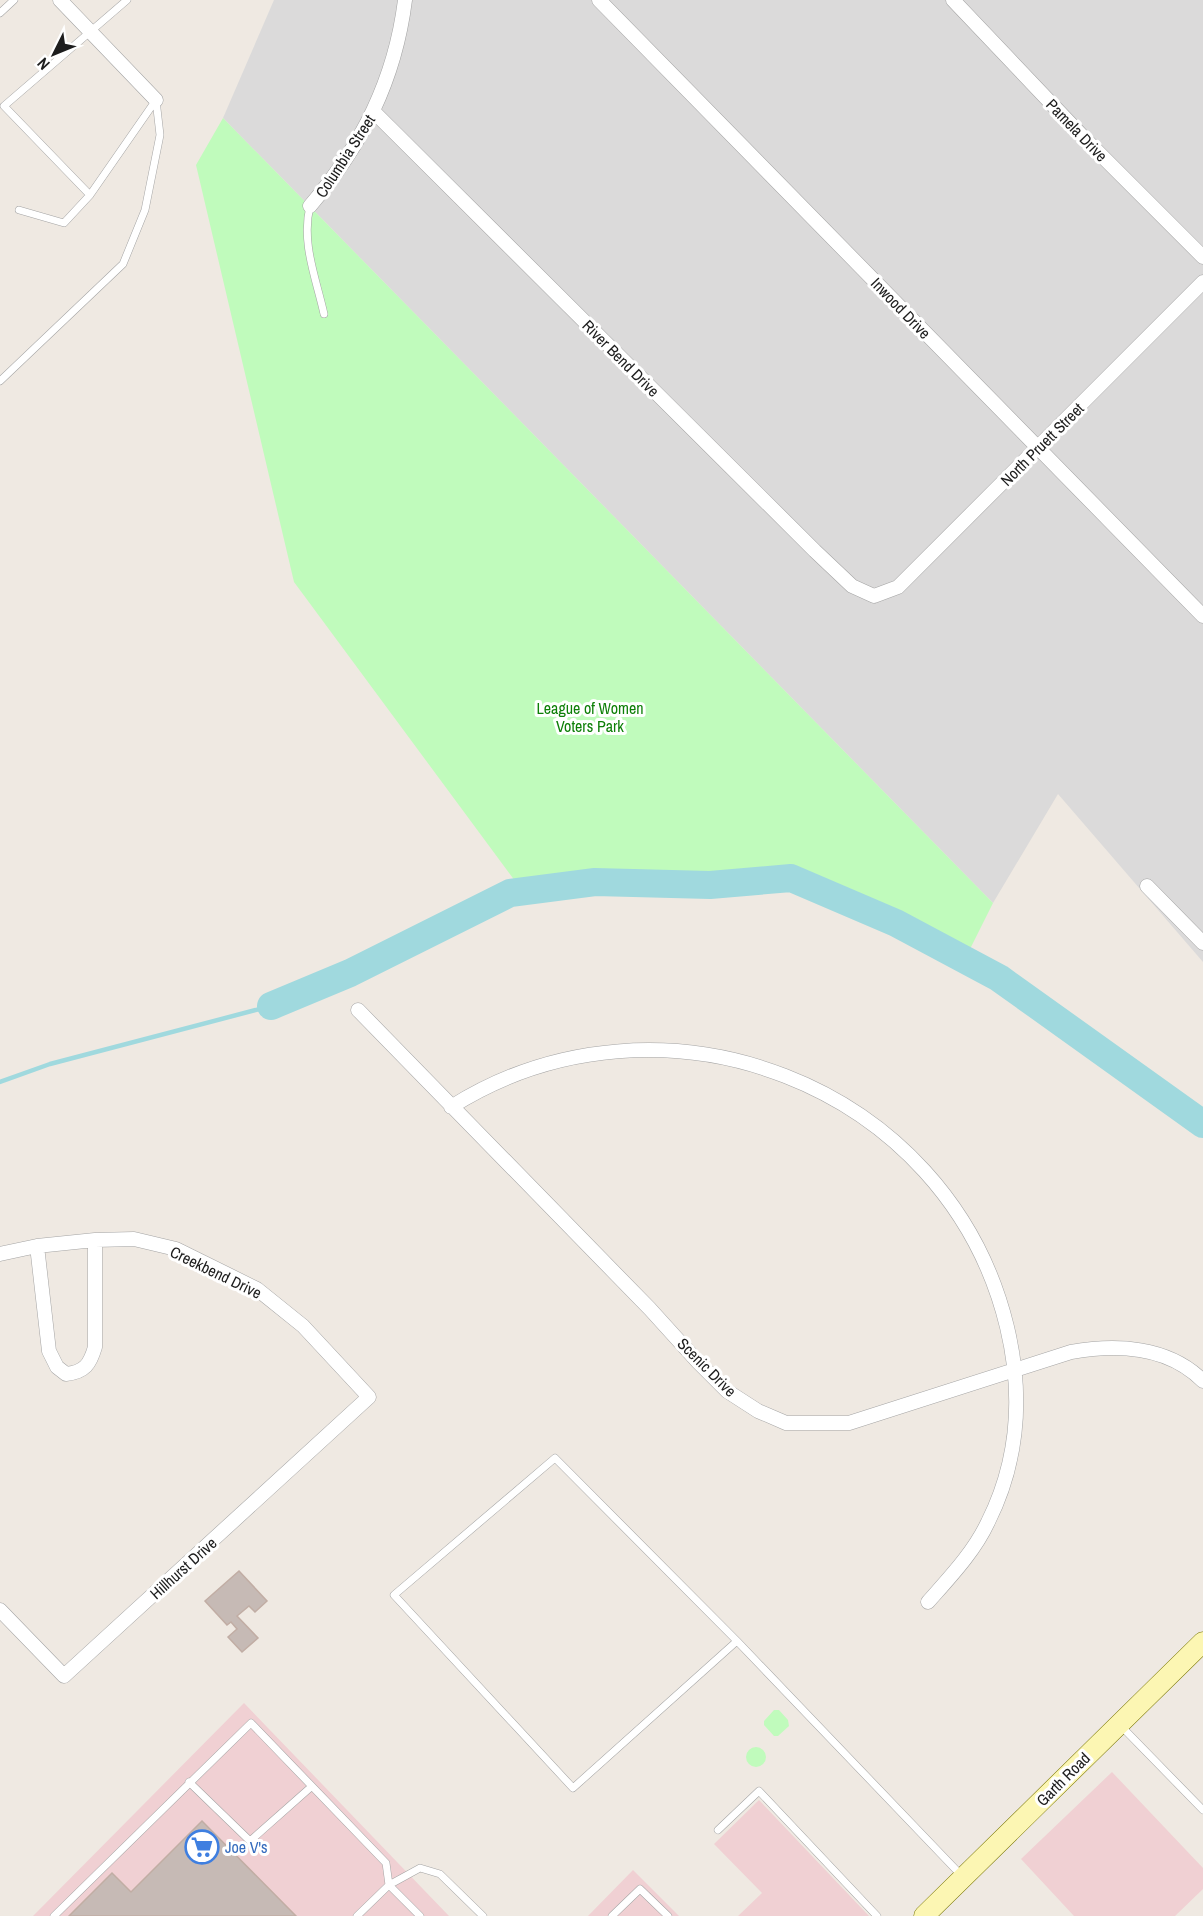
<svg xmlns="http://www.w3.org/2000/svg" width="1203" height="1916" viewBox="0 0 1203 1916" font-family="'Archivo Narrow',sans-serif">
	<rect width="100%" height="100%" fill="#efe9e2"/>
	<path fill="#dbdada" d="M274,0H1203V962L1058,794L993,903L223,118Z"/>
	<path fill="#f0d0d3" d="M244,1703L449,1916H33Z
		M1112,1772L1203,1868V1889L1175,1916H1074L1021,1859Z
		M759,1800L869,1916H738L762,1893L714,1844Z
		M633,1870L679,1916H588Z"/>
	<path fill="#c0fbbc" d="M223,118L993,903L969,951L809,873L515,881L294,582L196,165Z
		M774,1710H779L788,1720L789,1726L778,1736H774L764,1725V1721Z
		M746 1757a10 10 0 1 1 20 0a10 10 0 1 1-20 0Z"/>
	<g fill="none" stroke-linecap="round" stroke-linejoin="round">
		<path stroke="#a0d9de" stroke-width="4.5" d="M0,1082L50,1064L271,1006"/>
		<path stroke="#a0d9de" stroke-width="28" d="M271,1006L350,973L510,893L595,882L710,885L791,878L896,923L999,978L1203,1124"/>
	</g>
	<path fill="#c6bab5" stroke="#c1ada4" stroke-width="1.5" d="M239,1571L267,1601L255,1612L249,1606L237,1616L258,1638L242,1652L228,1637L237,1629L231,1622L227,1625L205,1601Z
		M202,1821L296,1916H69L112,1873L131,1892Z"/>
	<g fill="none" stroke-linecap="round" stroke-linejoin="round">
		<g stroke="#a4a4a4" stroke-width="8">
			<path id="service" d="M0,13L14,0
				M90,195L4,106L127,0
				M310,206C301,243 316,278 324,314
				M19,210L64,223L90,195L156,100
				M0,381L123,264L145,210L160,135L156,100
				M555,1458L737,1641L573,1788L394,1595Z
				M737,1641L961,1875
				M1121,1726L1203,1810
				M189,1782L250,1841L311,1787
				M718,1830L759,1791L877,1916
				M54,1916L251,1723L386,1863L389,1885L357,1916
				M420,1916L389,1885L420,1868L440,1874L483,1916
				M612,1916L640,1889L668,1916"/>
		</g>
		<g stroke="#a4a4a4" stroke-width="15">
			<path id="minor" d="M60,0L156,100
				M599,0L1203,616
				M953,0L1085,139L1203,257
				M374,112L815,551L852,586L874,596L898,587L1203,282
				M310,206C362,145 395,80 405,0
				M1147,886L1203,943
				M358,1010L650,1309L698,1362L727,1391L758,1411L786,1423H849L1071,1352C1116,1344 1168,1346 1203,1381
				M451,1107C660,975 948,1083 1007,1327C1023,1394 1019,1460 988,1522C974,1552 950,1577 928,1602
				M37,1246L49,1351L57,1367L66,1374C85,1372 90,1364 95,1347V1240
				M0,1254L37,1246L95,1240L134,1239L176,1249L257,1289L303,1326L369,1397L64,1676L0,1610"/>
		</g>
		<g stroke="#777400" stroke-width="21">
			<path id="secondary" d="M924,1916L1203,1642"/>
		</g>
		<use href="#service" stroke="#fff" stroke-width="7"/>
		<use href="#minor" stroke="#fff" stroke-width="14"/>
		<use href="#secondary" stroke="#fcf6b3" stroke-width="20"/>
	</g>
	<defs>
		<g id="supermarket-ring" transform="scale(1.725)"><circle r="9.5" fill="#fff" stroke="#3f7fe0" stroke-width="1.5"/><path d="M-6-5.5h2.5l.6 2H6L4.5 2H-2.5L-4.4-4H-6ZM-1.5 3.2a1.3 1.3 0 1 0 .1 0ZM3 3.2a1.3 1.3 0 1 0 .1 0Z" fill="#3f7fe0"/></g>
	</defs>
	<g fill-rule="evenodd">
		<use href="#supermarket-ring" x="202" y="1847"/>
	</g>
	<g text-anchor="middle" stroke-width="6" stroke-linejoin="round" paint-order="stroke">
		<g font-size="16" fill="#1d1d1d" stroke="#fff">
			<text transform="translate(1077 130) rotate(46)" y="6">Pamela Drive</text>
			<text transform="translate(345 156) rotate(-57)" y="6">Columbia Street</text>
			<text transform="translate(901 308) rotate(46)" y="6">Inwood Drive</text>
			<text transform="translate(621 358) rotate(45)" y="6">River Bend Drive</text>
			<text transform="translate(1042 444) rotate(-45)" y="6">North Pruett Street</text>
			<text transform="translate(216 1272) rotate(26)" y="6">Creekbend Drive</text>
			<text transform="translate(707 1367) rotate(45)" y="6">Scenic Drive</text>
			<text transform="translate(183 1568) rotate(-42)" y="6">Hillhurst Drive</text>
			<text transform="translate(1063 1779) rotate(-45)" y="6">Garth Road</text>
		</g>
		<g font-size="16" fill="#0d7f07" stroke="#fff">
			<text x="590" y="714">League of Women<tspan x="590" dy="18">Voters Park</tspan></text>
		</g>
		<g font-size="16" fill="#366cbe" stroke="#fff" text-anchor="start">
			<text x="225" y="1853">Joe V's</text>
		</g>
	</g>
	<g transform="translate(54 54) rotate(227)" stroke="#ffffff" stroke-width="4.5" paint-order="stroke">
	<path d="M0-4.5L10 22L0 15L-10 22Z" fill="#1d1d1d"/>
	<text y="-9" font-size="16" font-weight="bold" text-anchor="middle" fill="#1d1d1d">N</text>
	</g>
</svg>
